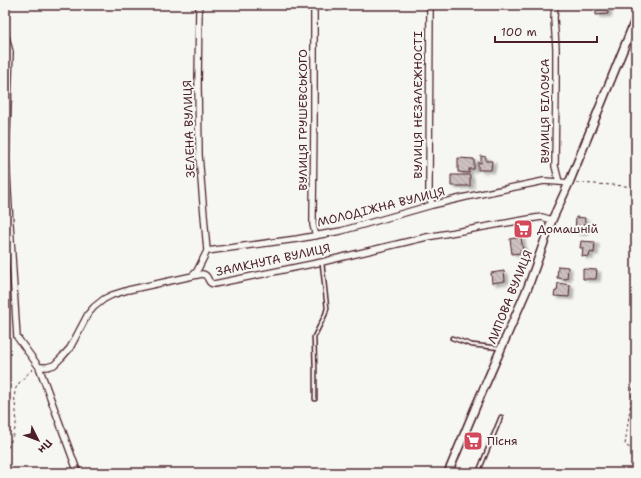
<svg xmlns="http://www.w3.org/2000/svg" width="641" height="478" viewBox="0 0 641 478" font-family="'Shantell Sans',sans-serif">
	<defs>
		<pattern id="building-back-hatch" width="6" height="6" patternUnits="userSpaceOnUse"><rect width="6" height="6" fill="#ccc1c0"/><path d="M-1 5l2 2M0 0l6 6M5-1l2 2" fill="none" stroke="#b1a5a5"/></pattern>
		<filter id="shadow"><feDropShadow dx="4" dy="2.5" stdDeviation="1" flood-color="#0004"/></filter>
	</defs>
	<rect width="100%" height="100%" fill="#f6f6f2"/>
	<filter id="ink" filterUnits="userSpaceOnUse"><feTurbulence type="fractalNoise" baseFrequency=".025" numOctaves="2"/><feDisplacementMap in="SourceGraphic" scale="8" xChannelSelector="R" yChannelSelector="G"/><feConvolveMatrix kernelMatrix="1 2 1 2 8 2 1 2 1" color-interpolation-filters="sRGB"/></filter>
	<g filter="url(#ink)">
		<path fill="url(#building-back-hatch)" stroke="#4a1f2b" filter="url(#shadow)" d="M596,5H607L608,14L596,15Z
			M481,156L486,157V161H492L491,170H478V162L481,163Z
			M458,158L474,159V169H469V173L458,172Z
			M451,175H470V186H451Z
			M576,217L585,218L584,233L575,232Z
			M521,237L523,251H520V253L512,254L510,239Z
			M581,241L595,242L594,253L590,252L589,257L582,256L583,248H580Z
			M558,266L568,267L567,279L557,278Z
			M583,269L597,270L596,279H583Z
			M504,271L505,281L492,283L491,273Z
			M558,283L570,285L569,297L554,296L555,291H557Z"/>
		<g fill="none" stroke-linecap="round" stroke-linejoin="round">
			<g stroke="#4a1f2b" stroke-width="5.5">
				<path id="service" d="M452,338L472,345L500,348
					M315,399V369L314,337L325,315L327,308L322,263
					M478,473L501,417"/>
			</g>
			<g stroke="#4a1f2b" stroke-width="8">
				<path id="minor" d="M314,5V121L313,215V225L316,236
					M430,5L429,187V194L432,205
					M555,5L554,18L556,48V86L555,166L559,182L569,183
					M5,33L10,52L6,159L17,337L39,367L78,473
					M207,251L297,239L341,231L432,205L466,197L544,181L559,182
					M193,275L197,271L207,251L199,155L198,84L199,5
					M39,367H47L54,365L62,357L70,348L88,314L94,307L104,299L112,295L128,290L202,274C210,274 206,284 214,284L322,262L427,237L535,218L542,217L552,220"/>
			</g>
			<g stroke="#4a1f2b" stroke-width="10">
				<path id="tertiary" d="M448,473L476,406L528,287L552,220L569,183L636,18"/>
			</g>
			<path stroke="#4a1f2b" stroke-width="1" stroke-dasharray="3 3" stroke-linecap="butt" d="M576,183L613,185L636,187
				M636,364L625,445L628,447L636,449
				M5,407L14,397
				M5,453C10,444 14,435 16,424C18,414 12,396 16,388C20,380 27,375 33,369"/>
			<use href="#service" stroke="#f6f6f2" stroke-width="2.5"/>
			<use href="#minor" stroke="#f6f6f2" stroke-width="5.5"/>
			<use href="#tertiary" stroke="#f6f6f2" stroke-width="7"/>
		</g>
	</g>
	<defs>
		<g id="supermarket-square" transform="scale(1)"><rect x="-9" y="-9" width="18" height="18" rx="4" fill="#d1495b" stroke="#f6f6f2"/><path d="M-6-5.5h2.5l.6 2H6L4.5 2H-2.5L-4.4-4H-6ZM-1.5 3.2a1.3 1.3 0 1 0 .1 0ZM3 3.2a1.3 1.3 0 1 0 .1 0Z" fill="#fff"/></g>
	</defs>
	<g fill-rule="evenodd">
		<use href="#supermarket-square" x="523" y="229"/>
		<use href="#supermarket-square" x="473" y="441"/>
	</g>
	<g text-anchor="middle" stroke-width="4" stroke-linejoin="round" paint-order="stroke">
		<g font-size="12" fill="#4a1f2b" stroke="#f6f6f2">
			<text transform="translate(418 105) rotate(-90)" y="4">ВУЛИЦЯ НЕЗАЛЕЖНОСТІ</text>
			<text transform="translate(545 111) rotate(-90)" y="4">ВУЛИЦЯ БІЛОУСА</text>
			<text transform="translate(303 120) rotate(-90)" y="4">ВУЛИЦЯ ГРУШЕВСЬКОГО</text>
			<text transform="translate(189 129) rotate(-92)" y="4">ЗЕЛЕНА ВУЛИЦЯ</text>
			<text transform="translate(381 207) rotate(-14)" y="4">МОЛОДІЖНА ВУЛИЦЯ</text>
			<text transform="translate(273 260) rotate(-12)" y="4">ЗАМКНУТА ВУЛИЦЯ</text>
			<text transform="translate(510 297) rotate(-68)" y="4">ЛИПОВА ВУЛИЦЯ</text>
		</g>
		<g font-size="12" fill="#4a1f2b" stroke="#f6f6f2" text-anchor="start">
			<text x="537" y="233">Домашній</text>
			<text x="487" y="445">Пісня</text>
		</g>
	</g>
	<rect width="641" height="478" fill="none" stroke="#f6f6f2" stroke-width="20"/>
	<rect x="10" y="10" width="621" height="458" fill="none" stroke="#4a1f2b" stroke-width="1.5" filter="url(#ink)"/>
	<g transform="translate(38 440) rotate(132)" stroke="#f6f6f2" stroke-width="3" paint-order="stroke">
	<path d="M0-3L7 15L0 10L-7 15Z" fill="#4a1f2b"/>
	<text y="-6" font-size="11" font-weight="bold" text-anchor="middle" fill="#4a1f2b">Пн</text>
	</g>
	<path d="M495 36v6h102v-6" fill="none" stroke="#4a1f2b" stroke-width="2"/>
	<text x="501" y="36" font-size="12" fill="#4a1f2b" stroke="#f6f6f2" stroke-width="3" paint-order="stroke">100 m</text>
</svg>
